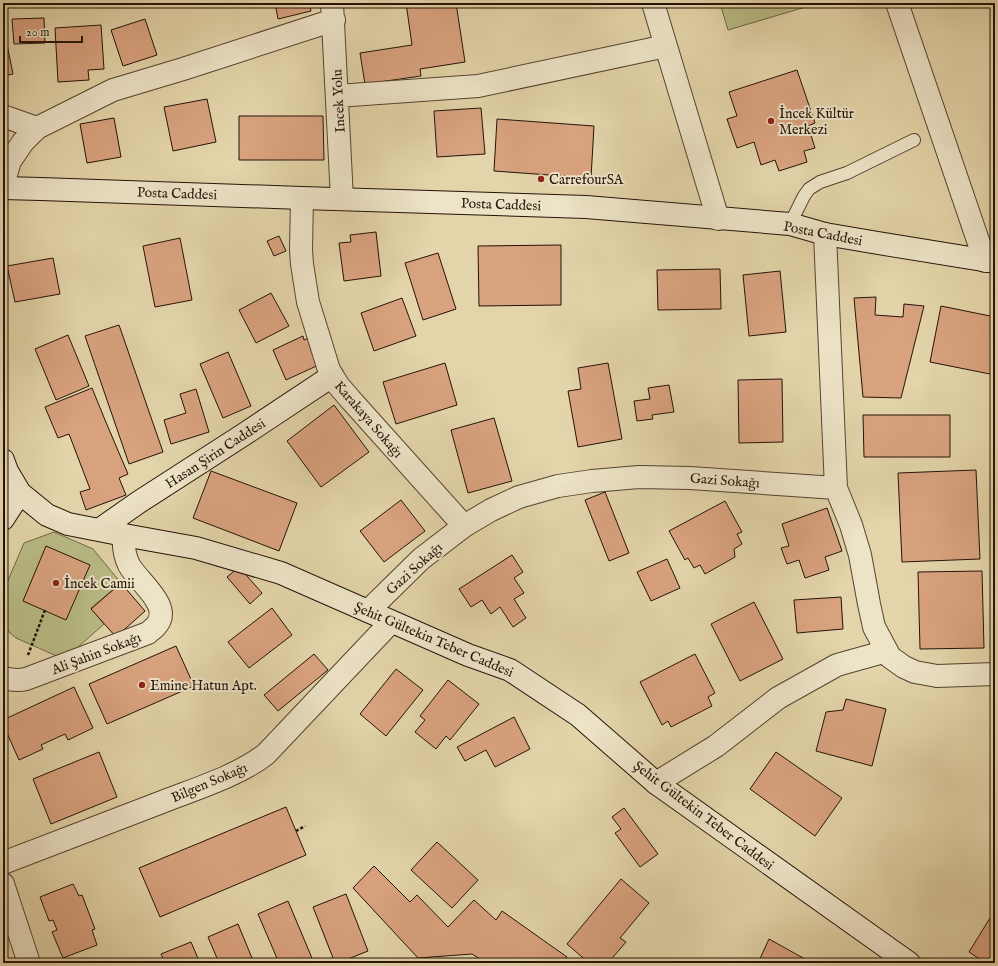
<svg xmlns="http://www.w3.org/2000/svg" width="998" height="966" viewBox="0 0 998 966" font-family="'IM FELL English',serif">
	<rect width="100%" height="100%" fill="#e3d4a9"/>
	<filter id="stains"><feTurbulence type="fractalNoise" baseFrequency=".005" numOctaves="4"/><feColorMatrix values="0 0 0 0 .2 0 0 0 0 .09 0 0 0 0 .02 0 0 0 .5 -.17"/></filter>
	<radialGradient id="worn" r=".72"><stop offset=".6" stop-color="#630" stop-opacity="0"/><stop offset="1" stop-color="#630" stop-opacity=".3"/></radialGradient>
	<path fill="#b9bb85" stroke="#6e6746" d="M720,3H819L728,30Z
		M54,532L93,549L121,583L91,608L104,624L68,656L59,657L16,638L10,633L3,620V592L24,543Z"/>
	<path fill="#d9a27f" stroke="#241308" d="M275,3H309L311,11L278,19Z
		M406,3H456L465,62L420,69L421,76L365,84L360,53L412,45Z
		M44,18L45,43L14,44L12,19Z
		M145,19L157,55L123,66L111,30Z
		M101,25L104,69L88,70L89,80L58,82L55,28Z
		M4,30L13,74L3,76V31Z
		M797,70L815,123L808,126L815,148L804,151L807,162L779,171L775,160L761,165L754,142L737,148L727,119L737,116L729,92Z
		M207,99L216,142L173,151L164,107Z
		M481,108L485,154L437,157L434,111Z
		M239,116H323L324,160H239Z
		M114,118L121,157L87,163L80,124Z
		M497,119L594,126L591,178L494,171Z
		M376,232L381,276L344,281L339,243L351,242L350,235Z
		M279,236L286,251L274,256L267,241Z
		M180,238L192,300L155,307L143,246Z
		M561,245V305L479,306L478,246Z
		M438,253L456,309L423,320L405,263Z
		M53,258L60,294L15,302L7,266Z
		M720,269L721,309L658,310L657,270Z
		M780,271L786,332L749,336L743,275Z
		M271,293L289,326L256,343L239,310Z
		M876,297L875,315L903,317L904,304L924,306L901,398L863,397L854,298Z
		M402,298L416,336L374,351L361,313Z
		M941,306L995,317V375L930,362Z
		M119,325L163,452L129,464L85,336Z
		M68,335L89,386L56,400L35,349Z
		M303,336L304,340L311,337L323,363L286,380L273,350Z
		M228,352L251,406L223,418L200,364Z
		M445,363L457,405L396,424L383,382Z
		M608,363L622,439L578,447L568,391L581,389L578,368Z
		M782,379L783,442L739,443L738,380Z
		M669,385L674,412L652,415L653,419L637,421L634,401L650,399L648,388Z
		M92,388L105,420L128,474L119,478L126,495L86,510L80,492L90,489L69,434L58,438L45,407Z
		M196,389L209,432L171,444L164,420L186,413L180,394Z
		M334,405L369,452L321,487L287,441Z
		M863,415H950V457H864Z
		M494,418L512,481L468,493L451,430Z
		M976,470L980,559L902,562L898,473Z
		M211,471L297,503L279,551L193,518Z
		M605,492L629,553L609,561L585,500Z
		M401,500L425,531L384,562L360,531Z
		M725,501L742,532L737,534L742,544L734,549L735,557L705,574L700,565L694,568L688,558L685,560L669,531Z
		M827,508L842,551L825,557L829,570L805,578L799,560L787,564L781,548L789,546L782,524Z
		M46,546L90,565L66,620L23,601Z
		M512,555L523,572L514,578L524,593L514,599L526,618L513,627L500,607L491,614L482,600L471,607L459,589Z
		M667,559L680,588L651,601L637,572Z
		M239,567L262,593L250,604L227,577Z
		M982,571L984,648L920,649L918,572Z
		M121,583L145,611L116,637L91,609Z
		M841,597L843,629L797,633L794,600Z
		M754,602L783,659L740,681L711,624Z
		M272,608L292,635L249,668L228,642Z
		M176,646L194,686L107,724L89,684Z
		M314,654L328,670L278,711L264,695Z
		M695,654L715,693L708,697L712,706L671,727L668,721L662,725L640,682Z
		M396,669L423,690L386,736L360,714Z
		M448,680L479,704L450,740L446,736L436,749L415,732L425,720L420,716Z
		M74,687L93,728L68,740L65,734L41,745L43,749L19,760L3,724V720Z
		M846,699L886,709L872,766L816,751L826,712L843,710Z
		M514,717L530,749L495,767L486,750L465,761L457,747Z
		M99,752L117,797L51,824L33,779Z
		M776,752L842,798L815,836L750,789Z
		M286,807L306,855L160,917L139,868Z
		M624,808L658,854L640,867L615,833L621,829L612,817Z
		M437,842L478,880L452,908L411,870Z
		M374,866L410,902L417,895L448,927L474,900L496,920L502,911L567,957L562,963H486L472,954L418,958L353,888Z
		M621,879L649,903L620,938L626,942L608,963H589L567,944Z
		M73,884L79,896L82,895L95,929L92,930L97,945L63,958L52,932L57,930L53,920L49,921L40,897Z
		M346,894L368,951L338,963H335L313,907Z
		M288,901L314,963H279L258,914Z
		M995,910V963H986L969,952Z
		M238,924L254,963H219L208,937Z
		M769,939L812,963H758Z
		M191,942L200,963H165L161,954Z"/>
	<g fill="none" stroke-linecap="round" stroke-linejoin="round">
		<g stroke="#544330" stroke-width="14">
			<path id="lane" d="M790,224L804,196L809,189L820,182L847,173L914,140"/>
		</g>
		<g stroke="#544330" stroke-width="24">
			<path id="street" d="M332,3L342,199
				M653,3L718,219
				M897,3L985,261
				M337,96L478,86L666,46
				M3,116L37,128
				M3,185L10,161L23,142L37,128L113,90L183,69L334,20
				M302,198L301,250L302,264L308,302L329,370L338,385L350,399L464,526
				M825,234L836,488
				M368,611L421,559L464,526L491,510L519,497L558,486L592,481L639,477L690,478L836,488L851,525L860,555L869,604L874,627L890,657L904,667L915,672L937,676L995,674
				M3,678C11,680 18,681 26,679L148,633C150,631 153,629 155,627C175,607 138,582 129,565C124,555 123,546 124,535
				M656,783L716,746L778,698L837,665L887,651
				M3,863C56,843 109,822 162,802C195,789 238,776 266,754L391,622
				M3,884L29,963"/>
		</g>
		<g stroke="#241308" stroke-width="24">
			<path id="secondary" d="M3,188L41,189L302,198L586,207L790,224L825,234L878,243L995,262
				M3,460L7,471L20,493L47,515L68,524L124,535L196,548L281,573L468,655L510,670L578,715L656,783L892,951L909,963
				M3,519L20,493
				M99,530L139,502L243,435L332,376"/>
		</g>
		<path stroke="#241308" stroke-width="2.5" stroke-dasharray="3 2" stroke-linecap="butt" d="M28,655L45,610
			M296,831L305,826"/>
		<use href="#lane" stroke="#ede3c7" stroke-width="12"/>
		<use href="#street" stroke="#ede3c7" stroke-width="22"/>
		<use href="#secondary" stroke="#ede3c7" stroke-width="22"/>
	</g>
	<g fill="#8f2418" stroke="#ede3c7" stroke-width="1.5">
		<circle cx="771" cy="121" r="4"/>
		<circle cx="541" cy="179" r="4"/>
		<circle cx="56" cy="583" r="4"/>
		<circle cx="142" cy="685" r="4"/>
	</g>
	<g text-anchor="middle" stroke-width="4" stroke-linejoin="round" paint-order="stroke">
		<g font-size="14" fill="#241308" stroke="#ede3c7">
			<text transform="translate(338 101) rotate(-93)" y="5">Incek Yolu</text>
			<text transform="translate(177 193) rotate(2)" y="5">Posta Caddesi</text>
			<text transform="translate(501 204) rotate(2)" y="5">Posta Caddesi</text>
			<text transform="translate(823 233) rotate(11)" y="5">Posta Caddesi</text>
			<text transform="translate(369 419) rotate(49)" y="5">Karakaya Sokağı</text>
			<text transform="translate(215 453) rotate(-33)" y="5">Hasan Şirin Caddesi</text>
			<text transform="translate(725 480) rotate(4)" y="5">Gazi Sokağı</text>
			<text transform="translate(414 568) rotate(-42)" y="5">Gazi Sokağı</text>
			<text transform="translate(434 639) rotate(23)" y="5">Şehit Gültekin Teber Caddesi</text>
			<text transform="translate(96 653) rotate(-21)" y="5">Ali Şahin Sokağı</text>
			<text transform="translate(209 782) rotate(-23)" y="5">Bilgen Sokağı</text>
			<text transform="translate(704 815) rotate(37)" y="5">Şehit Gültekin Teber Caddesi</text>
		</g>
		<g font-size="14" fill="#241308" stroke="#ede3c7" text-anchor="start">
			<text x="779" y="118">İncek Kültür<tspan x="779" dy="16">Merkezi</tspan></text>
			<text x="549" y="184">CarrefourSA</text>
			<text x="64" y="588">İncek Camii</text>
			<text x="150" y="690">Emine Hatun Apt.</text>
		</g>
	</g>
	<rect width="998" height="966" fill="none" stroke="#e3d4a9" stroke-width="16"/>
	<rect x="4" y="4" width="990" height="958" fill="none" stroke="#241308" stroke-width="2"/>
	<rect x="8" y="8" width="982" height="950" fill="none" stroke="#241308"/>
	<path d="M20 36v6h62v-6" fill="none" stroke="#241308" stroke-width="2"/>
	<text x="26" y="36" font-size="12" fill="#241308" stroke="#ede3c7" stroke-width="3" paint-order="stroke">20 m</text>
	<rect width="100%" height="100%" filter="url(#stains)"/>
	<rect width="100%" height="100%" fill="url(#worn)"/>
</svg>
